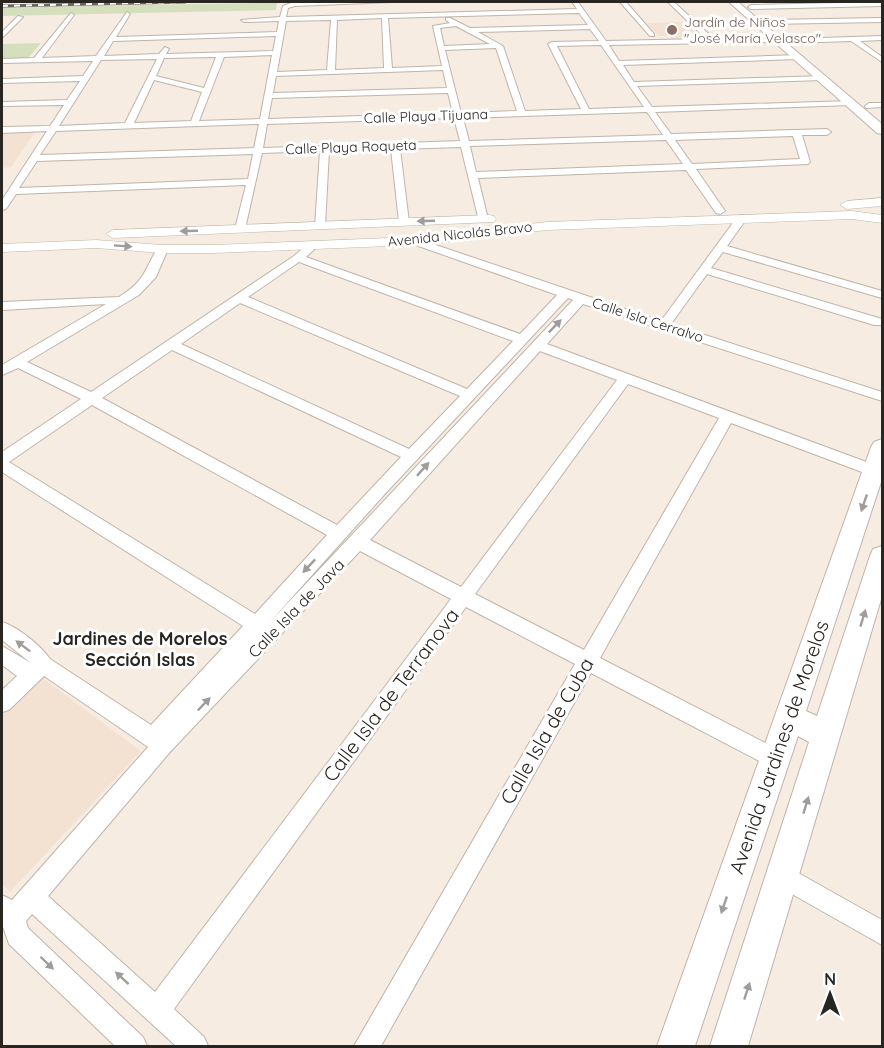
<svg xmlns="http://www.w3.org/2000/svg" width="884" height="1048" viewBox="0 0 884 1048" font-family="Quicksand,sans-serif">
	<rect width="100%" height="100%" fill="#f7ece2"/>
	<path fill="#f3e2d2" d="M686,22L702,40L673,41L669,36H658L647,23Z
		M35,132L11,167L2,168V133Z
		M41,677L141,751L10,892L2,884V712Z"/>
	<path fill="#d6dfbd" d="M277,3L276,10L2,16V7Z
		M41,43L28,58L2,59V44Z"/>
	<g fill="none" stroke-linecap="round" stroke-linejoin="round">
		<g stroke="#bfb4aa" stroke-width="2">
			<path id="minor" d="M294,2H391L295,6L288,8L286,17L577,9L572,2H578L606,41L706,39L668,2H674L714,39L778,38L782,40L778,42L609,45L619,61L799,55L803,57L799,59L623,65L634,82L823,76L827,78L823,80L637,86L652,107L851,101L855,103L851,105L655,112L671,134L827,129L831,132L827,135H802L810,162L808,164L696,169L725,211L720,214L716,213L686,170L478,178L488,219L479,221L461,147L400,149L409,222L404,225L399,222L391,149L329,151L325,226L320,229L315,226L320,151L262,153L245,229L240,232L235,229L246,185L16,194L6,209L2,210V200L47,131L2,133V127L50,126L64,105L2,106V102L67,100L80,81L2,83V79L83,76L93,61L2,63V59L34,58L71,13L74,15L42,58L96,56L127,12L130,14L116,37L277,32L279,21L244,22L241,20L280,17L283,6ZM579,13L588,25L470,28L450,18H446V20L450,23L433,26L442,66L392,68L388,18ZM382,18L384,68L335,70L337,20ZM331,20L327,70L277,72L286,21ZM456,26L490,44L444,46L440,28ZM590,29L599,41L552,42L548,44L581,109L525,111L503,46L478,32ZM276,36L273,51L166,54L169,49L165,47L159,54L104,56L113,41ZM601,45L644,107L589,109L557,46ZM496,48L517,111L461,113L445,50ZM272,55L260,119L199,121L224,57ZM216,57L204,88L156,76L164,58ZM157,59L125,123L59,126L101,60ZM443,70L447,88L273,93L276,76ZM154,80L202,92L191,121L134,123ZM448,93L453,113L268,119L272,98ZM647,112L663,135L469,141L463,118ZM454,118L460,141L263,148L267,124ZM259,124L254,148L40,155L56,131ZM793,136L800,159L692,164L675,140ZM666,140L683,164L476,172L470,146ZM253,154L248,179L19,188L37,161Z
				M620,2H626L654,34V36H650Z
				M882,2V6L751,9L748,7L751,5Z
				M18,16L23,17L2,38V32Z
				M882,18V22L768,24L765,22L768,20Z
				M882,36V40L860,41L882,57V62L851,41L791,43L787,41L791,39Z
				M869,103H882V107L866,108L865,106Z
				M742,215L747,218L727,246L882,291V298L723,252L711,268L882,319V325H874L707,274L671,324L882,392V401L583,304L547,344L880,467L882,471L880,475H870L731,423L600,658L781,751L785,758L781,765L774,768L767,765L591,673L381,1046H354L575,664L466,607L174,1009L204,1037L208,1046H176L32,914L26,921L28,928L143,1037L147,1046H115L9,944L2,924V895L12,900L148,747L44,676L9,710L2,712V690L17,676L2,665V646L31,663L2,640V622C18,627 40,645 50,659L151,725L243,626L2,472V452L81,399L18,368L2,375V365L106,304L2,310V302L119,297C145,281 144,271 158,247H166L168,249L156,277L139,295L27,362L91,392L294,256L310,242H318L320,244L306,257L520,334L557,295L410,243V239H418L661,321L738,216ZM299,262L513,341L467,389L248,297ZM568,298L573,300L269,623L383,496ZM240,303L460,396L409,449L181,344ZM172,350L401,457L337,525L102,398ZM540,351L617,380L461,587L370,540ZM628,384L719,418L584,650L475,594ZM92,405L327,535L255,614L9,462ZM360,551L451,599L155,992L48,896L170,752Z
				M784,865L882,920V945L776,885L772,877L776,869Z"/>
		</g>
		<g stroke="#bfb4aa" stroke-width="1">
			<path id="tertiary" d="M882,198V206L847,209L840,205L847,201Z
				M852,211L882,215V223L852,219L547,230L414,245L214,253H162L96,248L2,252V244L96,240L162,245H214L414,237L547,222Z
				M489,215L494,216L496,219L494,222L113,238L106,234L113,230Z"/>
		</g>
		<g stroke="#bfb4aa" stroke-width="2">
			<path id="secondary" d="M729,2H738L882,124V134L877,133Z
				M882,439V479L806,711L817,716L870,556L873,549L882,546V596L748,1046H710L809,742L798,736L695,1046H657L871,447L874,442Z"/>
		</g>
		<use href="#minor" fill="#fff" fill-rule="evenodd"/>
		<use href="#tertiary" fill="#fff" fill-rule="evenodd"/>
		<use href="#secondary" fill="#fff" fill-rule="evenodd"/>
		<g stroke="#6c6660" stroke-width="3">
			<path id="rail" d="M2,6L185,2"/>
		</g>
		<use href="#rail" stroke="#fff" stroke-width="2" stroke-dasharray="6" stroke-linecap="butt"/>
	</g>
	<defs><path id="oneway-solid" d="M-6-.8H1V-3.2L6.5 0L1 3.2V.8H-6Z" transform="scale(1.5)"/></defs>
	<g fill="#9f9d9b">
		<use href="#oneway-solid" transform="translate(426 221) rotate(178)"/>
		<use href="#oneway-solid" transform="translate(189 231) rotate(178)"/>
		<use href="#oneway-solid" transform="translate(123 246) rotate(4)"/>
		<use href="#oneway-solid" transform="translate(555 326) rotate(-46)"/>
		<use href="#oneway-solid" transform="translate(423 469) rotate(-48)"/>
		<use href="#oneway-solid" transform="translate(864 503) rotate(109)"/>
		<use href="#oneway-solid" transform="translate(309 566) rotate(133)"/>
		<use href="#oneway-solid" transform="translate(863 618) rotate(-73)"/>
		<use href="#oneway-solid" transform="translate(23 646) rotate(-143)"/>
		<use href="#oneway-solid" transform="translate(204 704) rotate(-46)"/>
		<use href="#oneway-solid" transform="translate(806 805) rotate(-73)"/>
		<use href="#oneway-solid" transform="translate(724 905) rotate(109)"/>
		<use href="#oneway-solid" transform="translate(47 963) rotate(44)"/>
		<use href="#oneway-solid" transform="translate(122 978) rotate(-137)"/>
		<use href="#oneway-solid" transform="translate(747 991) rotate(-72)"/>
	</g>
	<circle fill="#8d6e63" stroke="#fff" stroke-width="2" cx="672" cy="30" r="6"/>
	<g text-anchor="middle" stroke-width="6" stroke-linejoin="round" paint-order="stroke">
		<g font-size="14" fill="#785e54" stroke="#fff" text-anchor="start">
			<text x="684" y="27">Jardín de Niños<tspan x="684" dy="16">"José María Velasco"</tspan></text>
		</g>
		<g font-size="14" fill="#292521" stroke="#fff">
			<text transform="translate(426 116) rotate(-2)" y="5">Calle Playa Tijuana</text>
			<text transform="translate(351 147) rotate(-2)" y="5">Calle Playa Roqueta</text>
			<text transform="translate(460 234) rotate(-6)" y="5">Avenida Nicolás Bravo</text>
			<text transform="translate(648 320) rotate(18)" y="5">Calle Isla Cerralvo</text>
		</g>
		<g font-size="16" fill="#292521" stroke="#fff">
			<text transform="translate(296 608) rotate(-46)" y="6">Calle Isla de Java</text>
		</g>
		<g font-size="18" font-weight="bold" fill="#292521" stroke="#fff">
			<text x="140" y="645">Jardines de Morelos<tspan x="140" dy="21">Sección Islas</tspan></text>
		</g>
		<g font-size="20" fill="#292521" stroke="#fff">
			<text transform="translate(391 695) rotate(-53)" y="7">Calle Isla de Terranova</text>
			<text transform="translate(547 731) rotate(-60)" y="7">Calle Isla de Cuba</text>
			<text transform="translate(779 747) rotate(-71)" y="7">Avenida Jardines de Morelos</text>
		</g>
	</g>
	<rect width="884" height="1048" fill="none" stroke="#292521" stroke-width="6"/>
	<g transform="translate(830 994)" stroke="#ffffff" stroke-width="4.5" paint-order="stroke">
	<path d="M0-4.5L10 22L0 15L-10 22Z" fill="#292521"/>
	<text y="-9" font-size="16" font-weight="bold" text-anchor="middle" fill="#292521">N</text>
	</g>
</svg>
